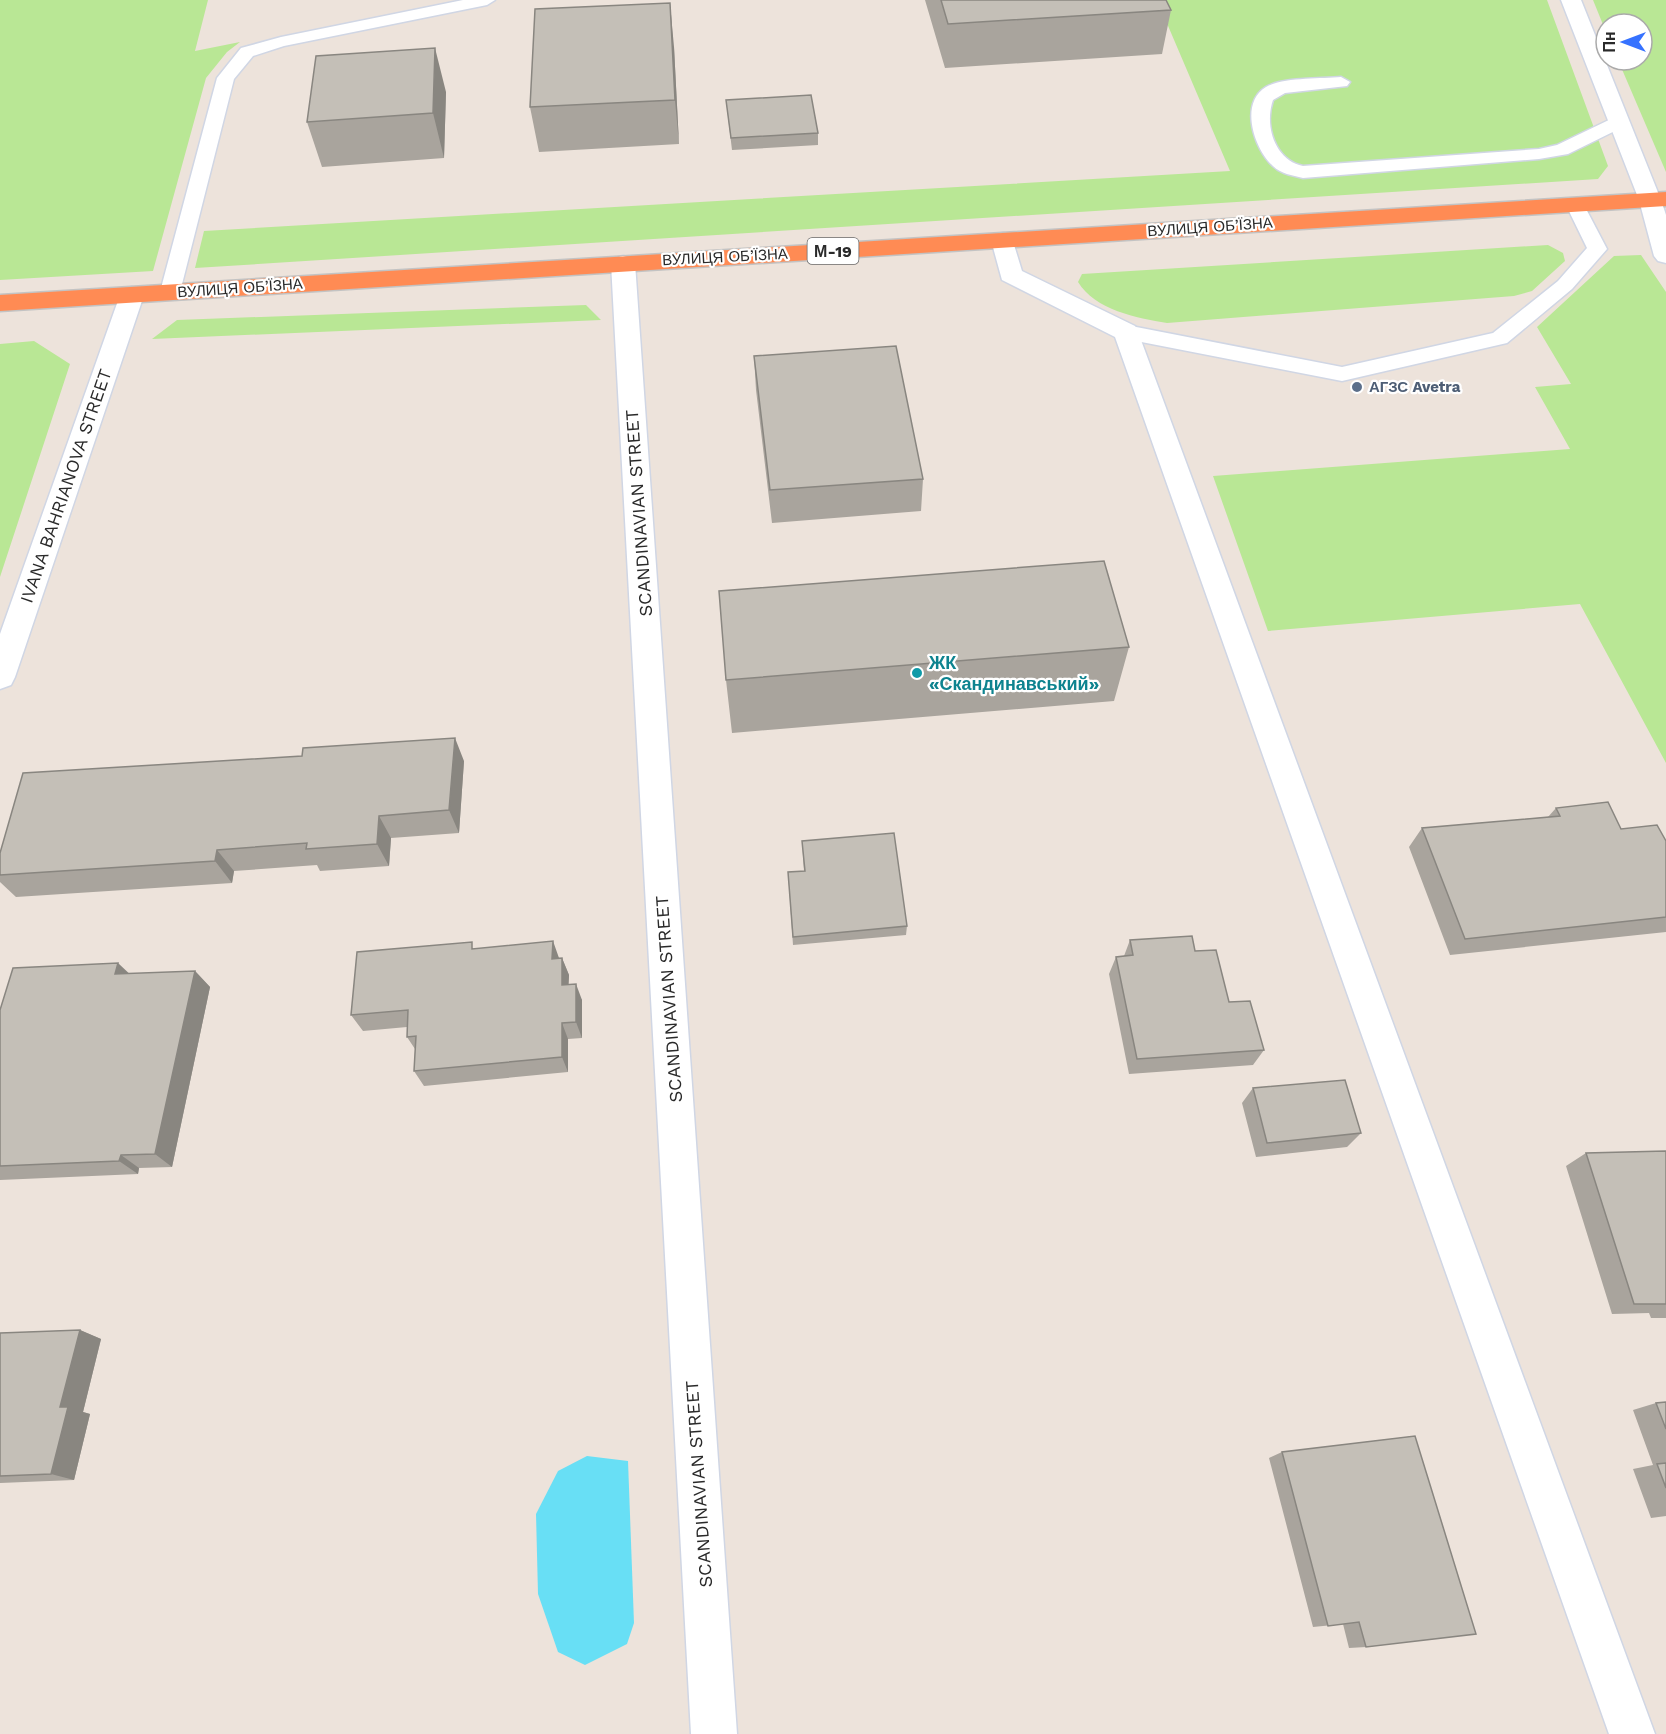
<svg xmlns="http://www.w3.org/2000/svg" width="1666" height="1734" viewBox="0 0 1666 1734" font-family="'Work Sans',sans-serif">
	<rect width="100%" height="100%" fill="#ede3db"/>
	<path fill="#b9e795" d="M0,0H208L195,51L240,42L227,52L206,78L153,271L0,280Z
		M1157,0H1547L1608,166L1598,179L195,268L204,231L1230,171Z
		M1593,0H1666V172L1618,60H1642V24H1606V32Z
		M1548,245L1563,253L1565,261L1532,291L1514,296L1167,323C1137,318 1095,310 1078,282L1082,274Z
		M1641,255L1666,292V763L1580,604L1268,631L1213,476L1570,449L1535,387L1571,384L1537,327L1614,256Z
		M586,305L601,320L152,339L177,320Z
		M34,341L70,364L0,577V344Z"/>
	<path fill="#68dff5" d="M587,1456L628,1461L634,1623L627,1644L585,1665L558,1652L538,1594L536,1514L558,1471Z"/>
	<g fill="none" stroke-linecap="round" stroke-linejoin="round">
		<g stroke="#d0d6e4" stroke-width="3">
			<path id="lane" d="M463,0H495L487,5L284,46L253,56L234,79L180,292L177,296H163L160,292L217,78L241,48L281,37Z
				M1341,77L1350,82L1347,86L1285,93L1273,100C1264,126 1275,160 1303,166L1539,149L1557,145L1613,118H1625L1628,122L1625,126L1568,154L1539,159L1303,178C1292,175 1281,174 1273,166C1254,149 1239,103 1266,87C1283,77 1321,79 1341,77Z
				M1575,199L1584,205L1607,249L1572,289L1507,343L1342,381L1126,339L1119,337L1116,332L1119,327L1126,325L1342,367L1493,333L1558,281L1587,248L1566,205Z"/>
		</g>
		<g stroke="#d0d6e4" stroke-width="3">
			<path id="street" d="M1561,0H1581L1661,200L1666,215V263L1658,261L1654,256L1639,200Z
				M1003,233L1011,235L1022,271L1135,326L1138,332L1655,1734H1609L1115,337L1002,280L991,240L995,235Z
				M623,256L631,258L635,263L737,1734H691L611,263L615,258Z
				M132,287L141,290L144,295L15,677L11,685L0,689V634L120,295L123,290Z"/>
		</g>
		<g stroke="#c3c3c3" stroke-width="3">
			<path id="highway" d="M1666,192V206L0,311V295Z"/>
		</g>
		<use href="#lane" fill="#fff" fill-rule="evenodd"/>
		<use href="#street" fill="#fff" fill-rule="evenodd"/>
		<use href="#highway" fill="#ff8b54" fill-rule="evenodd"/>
	</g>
	<path fill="#a9a49d" d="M925,0H1166L1171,10L1162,54L945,68Z
		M674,47L679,144L539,152L530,107Z
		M446,92L444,158L322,167L307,122Z
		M726,100L818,133V145L732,150Z
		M754,356L923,479L921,511L772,523L756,390Z
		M1129,647L1114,701L732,733L726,680Z
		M464,761L459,833L391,838L389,866L320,871L317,865L234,871L232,883L16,897L0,882V853Z
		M1556,808L1621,829L1666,841V932L1450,955L1409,847L1422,828L1548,817Z
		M802,841L907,926L906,935L793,945L788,872L804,871Z
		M1130,940L1195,951L1229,1002L1264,1050L1253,1065L1129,1074L1109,974L1116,957L1124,956Z
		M476,948L562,958L569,975L568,984L582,1000V1038L568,1039V1072L424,1086L414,1071L415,1049L407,1037V1027L363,1031L351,1015Z
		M195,971L210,987L172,1167L139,1168L138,1174L0,1180V1010L129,974Z
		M1253,1088L1361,1133L1347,1147L1256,1157L1242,1103Z
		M1666,1151V1318H1651L1649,1313L1612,1314L1566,1166L1586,1153Z
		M80,1330L101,1339L83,1412L90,1414L74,1480L0,1483V1333Z
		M1666,1402V1516L1651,1518L1633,1469L1653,1465L1633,1410L1656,1403Z
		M1415,1436L1366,1647L1349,1648L1343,1624L1313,1627L1269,1458L1282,1452Z"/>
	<path fill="#898680" d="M670,3L674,47L679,144L675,100Z
		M435,48L446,92L444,158L433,113Z
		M455,738L464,761L459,833L449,810Z
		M379,816L391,838L389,866L377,844Z
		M217,850L234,871L232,883L215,861Z
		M553,941L559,958L552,959Z
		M562,958L569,975L568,1002L562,985Z
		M118,963L135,979L115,974Z
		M195,971L210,987L172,1167L155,1154Z
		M576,984L582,1000V1038L576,1022Z
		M562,1023L568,1039V1072L562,1057Z
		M121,1155L139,1168L138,1174L119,1161Z
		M80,1330L101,1339L83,1412L90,1414L74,1480L51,1474L60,1407Z"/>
	<path fill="#c4bfb7" stroke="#898680" stroke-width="1.5" d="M941,0H1166L1171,10L948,24Z
		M670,3L675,100L530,107L535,9Z
		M435,48L433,113L307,122L316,56Z
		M811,95L818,133L731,138L726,100Z
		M896,346L923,479L770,490L754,356Z
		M1104,561L1129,647L726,680L719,591Z
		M455,738L449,810L379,816L377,844L306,849L307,843L217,850L215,861L0,875V853L23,773L302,756L303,748Z
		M1608,802L1621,829L1657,825L1666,841V917L1465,939L1422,828L1560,816L1556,808Z
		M894,833L907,926L793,937L788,872L805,871L802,841Z
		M1192,936L1195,951L1216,950L1229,1002L1250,1001L1264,1050L1137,1059L1116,957L1133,955L1130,940Z
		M553,941L552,959L562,958V985L576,984V1022L562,1023V1057L414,1071L416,1036L407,1037L408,1010L351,1015L357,952L472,942V949Z
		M118,963L115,974L195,971L155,1154L121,1155L119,1161L0,1166V1010L13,968Z
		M1345,1080L1361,1133L1267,1143L1253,1088Z
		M1666,1151V1304H1634L1586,1153Z
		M80,1330L60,1407H68L51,1474L0,1476V1333Z
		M1666,1402V1429L1656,1403Z
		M1415,1436L1476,1634L1366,1647L1359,1622L1328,1626L1282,1452Z
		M1666,1463V1488L1657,1464Z"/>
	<circle fill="#5c6f8a" stroke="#fff" stroke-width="2" cx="1357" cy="387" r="6"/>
	<circle fill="#0f9aa8" stroke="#fff" stroke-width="2" cx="917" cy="673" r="6"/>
	<g text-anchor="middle" stroke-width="4.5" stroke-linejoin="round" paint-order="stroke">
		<g font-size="15" fill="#2a2a2a" stroke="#fff">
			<text transform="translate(1210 227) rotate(-4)" y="5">ВУЛИЦЯ ОБ’ЇЗНА</text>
			<text transform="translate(725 257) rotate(-3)" y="5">ВУЛИЦЯ ОБ’ЇЗНА</text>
			<text transform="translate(240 288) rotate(-4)" y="5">ВУЛИЦЯ ОБ’ЇЗНА</text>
		</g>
		<g font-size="15" font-weight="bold" fill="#4e5e75" stroke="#fff" text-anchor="start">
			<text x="1369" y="392">АГЗС Avetra</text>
		</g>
		<rect fill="#fff" stroke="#6a6a6a" stroke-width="1.5" x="807.5" y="238" width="51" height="26" rx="4.5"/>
		<g font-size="16" font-weight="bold" fill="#2a2a2a">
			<text x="833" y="257">М-19</text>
		</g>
		<g font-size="18" fill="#2a2a2a" stroke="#fff">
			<text transform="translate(66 486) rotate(-71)" y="6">IVANA BAHRIANOVA STREET</text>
			<text transform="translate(639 513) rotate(-94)" y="6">SCANDINAVIAN STREET</text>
			<text transform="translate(669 999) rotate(-94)" y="6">SCANDINAVIAN STREET</text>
			<text transform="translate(699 1484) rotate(-94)" y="6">SCANDINAVIAN STREET</text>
		</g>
		<g font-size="18" font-weight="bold" fill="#0d838f" stroke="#fff" text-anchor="start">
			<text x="929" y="669">ЖК<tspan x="929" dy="21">«Скандинавський»</tspan></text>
		</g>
	</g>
	<g transform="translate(1624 42) rotate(270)"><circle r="28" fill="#ffffff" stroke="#aaaaaa" stroke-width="1.5"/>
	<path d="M0-4.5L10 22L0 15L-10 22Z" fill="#3672ff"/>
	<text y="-9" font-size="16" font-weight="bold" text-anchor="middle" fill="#2a2a2a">Пн</text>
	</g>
</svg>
